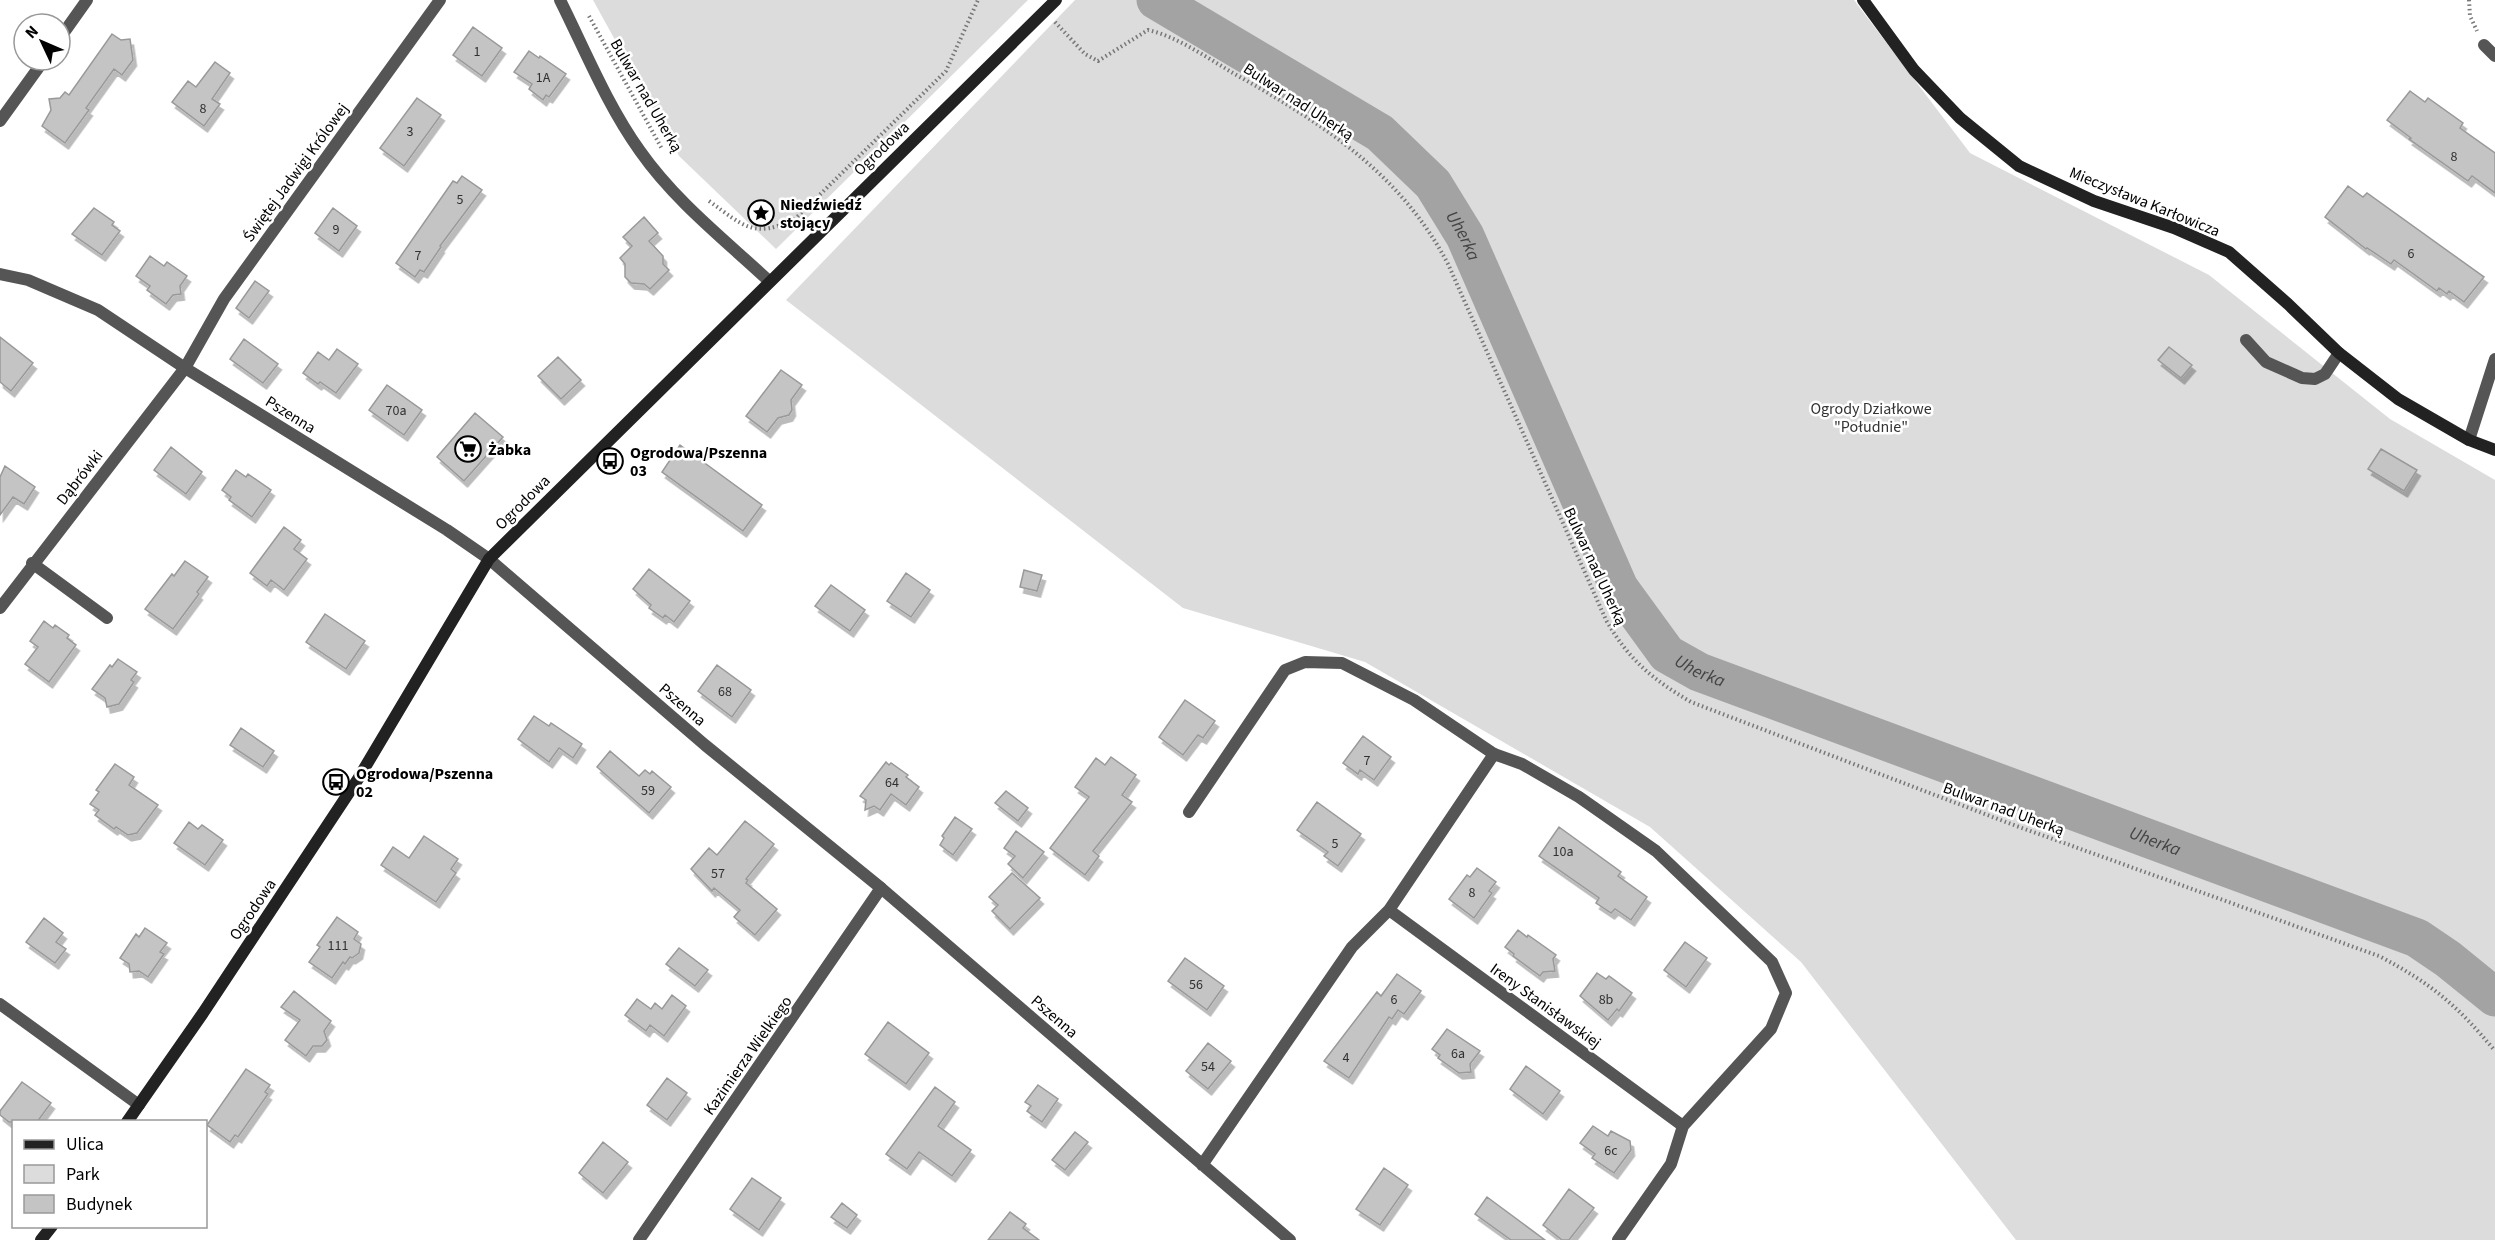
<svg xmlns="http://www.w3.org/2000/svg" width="2495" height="1240" viewBox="0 0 2495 1240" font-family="'Source Sans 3',sans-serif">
	<defs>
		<filter id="shadow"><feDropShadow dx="3.5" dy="6" stdDeviation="0" flood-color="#0004"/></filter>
	</defs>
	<rect width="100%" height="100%" fill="#fff"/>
	<path fill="#dcdcdc" d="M593,0H1028L776,249L679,156Z
		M1075,0H1854L1970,153L2209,275L2390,419L2495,480V1240H2016L1801,962L1650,827L1365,662L1183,608L786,300Z"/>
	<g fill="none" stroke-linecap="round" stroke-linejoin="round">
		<path stroke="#a3a3a3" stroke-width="39" id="s1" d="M1156,0L1380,133L1433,184L1465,236L1619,588L1667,654L1699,672L2417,938L2448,959L2495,997"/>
	</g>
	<path fill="#c4c4c4" stroke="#999" stroke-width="1.5" filter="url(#shadow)" d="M473,27L502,48L482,76L453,55Z
		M112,34L121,40L130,39L133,60L122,75L114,69L86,108L89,110L65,143L42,126L51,110L49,99L60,98L65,92L69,95Z
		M529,51L539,58L540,56L566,74L549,97L546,95L543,100L529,89L532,84L514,72Z
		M215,62L230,73L212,99L220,104L204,126L172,102L188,81L196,87Z
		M2410,91L2425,102L2428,98L2463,123L2460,128L2495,153V193L2472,176L2468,181L2409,139L2411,138L2387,120Z
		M417,98L441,115L404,166L380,148Z
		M462,176L482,190L440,246L441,247L424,272L420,270L415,277L396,263L453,181L457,183Z
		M2348,186L2363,197L2367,193L2484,277L2464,302L2449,291L2447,294L2439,288L2437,291L2394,260L2391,264L2367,248L2366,249L2325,217Z
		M94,208L114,222L112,225L120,231L102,255L72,234Z
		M333,208L357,226L339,251L315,233Z
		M644,217L658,233L649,241L663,256V264L669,270L650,289L644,284L631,283L625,277V264L620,258L632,246L623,237Z
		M150,256L164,266L167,262L187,276L180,286L181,294L173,295L166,304L147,290L150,286L136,276Z
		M255,281L269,291L249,318L236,308Z
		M0,337L33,363L11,391L0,382Z
		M244,339L278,364L263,383L230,359Z
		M2169,347L2192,365L2181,378L2158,360Z
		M337,349L358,364L336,393L320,382L318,384L303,373L318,352L329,360Z
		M558,357L581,380L561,399L538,376Z
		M781,370L802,385L791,400L792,410L789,415L778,418L767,432L746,416Z
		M387,385L422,410L404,435L369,410Z
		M475,413L503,437L464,481L437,457Z
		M680,445L762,505L743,531L662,472Z
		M171,447L202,472L186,494L154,470Z
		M2381,449L2417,470L2404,491L2368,469Z
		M5,466L35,487L24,504L13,497L0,515V477Z
		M236,470L246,477L248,474L271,490L252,517L229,500L231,497L222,490Z
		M284,527L301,540L294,549L307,559L284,590L271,580L267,586L250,573Z
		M185,561L208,577L197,592L199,594L173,629L145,609L172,574L174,576Z
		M649,569L690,601L674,622L665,615L663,618L649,608L651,605L633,589Z
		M1024,570L1042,575L1037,591L1020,587Z
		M906,573L930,590L911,617L887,601Z
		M831,585L865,610L850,631L815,606Z
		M325,614L365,641L346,669L306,642Z
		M44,621L53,628L55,625L69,635L67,638L76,645L49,682L25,664L38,647L30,641Z
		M118,659L137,672L131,680L134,682L119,704L107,707L105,698L92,689L110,665L112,667Z
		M717,665L751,690L732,717L698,691Z
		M1185,700L1215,721L1203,738L1198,735L1183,755L1159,737Z
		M534,716L549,726L551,723L582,744L573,758L559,748L549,762L518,739Z
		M241,728L274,751L263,767L230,745Z
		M1363,736L1391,757L1374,780L1360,770L1358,774L1343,763Z
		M610,751L639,776L645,770L650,774L652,771L671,787L649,813L597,767Z
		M1111,757L1136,775L1122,795L1132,802L1093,851L1099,856L1085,875L1050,848L1089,797L1075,787L1096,758L1105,765Z
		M886,762L889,765L891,763L908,775L906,777L919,787L906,805L891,794L880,810L874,806L865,810L866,800L860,796Z
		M115,764L134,777L129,785L158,805L137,833L128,835L116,827L114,829L95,815L99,810L90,804L99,792L96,790Z
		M1006,791L1028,808L1018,821L995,803Z
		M1317,802L1361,834L1338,866L1324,856L1328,852L1297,830Z
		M955,817L972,829L953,855L940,845L944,838L942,836Z
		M745,821L774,844L746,879L748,880L746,883L777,909L755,935L734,917L740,910L714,888L712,891L691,869L709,848L717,855Z
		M189,822L198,829L202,825L223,840L205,865L174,843Z
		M1559,827L1621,872L1618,876L1647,897L1631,920L1615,909L1611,913L1596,903L1599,898L1539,856Z
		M1016,831L1044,852L1023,878L1008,864L1015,856L1004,848Z
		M424,836L458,859L451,869L456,873L436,902L381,865L393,847L409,858Z
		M1477,868L1496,882L1489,891L1492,893L1474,918L1449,899L1467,875L1470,877Z
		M1012,873L1040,898L1010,929L992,911L998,905L989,897Z
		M337,917L358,932L354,939L361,944L359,953L352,958L350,957L345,964L343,962L332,978L309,962L320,947L317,945Z
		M44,918L63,933L56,942L66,949L55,963L26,942Z
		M145,928L167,943L160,952L164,954L148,977L139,971L130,972L129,964L120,958L136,934L139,937Z
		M1518,930L1527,937L1528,935L1556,955L1553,959L1555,971L1543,972L1540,976L1513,956L1514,954L1505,947Z
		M1685,942L1707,958L1686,987L1664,970Z
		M679,948L708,970L695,986L666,964Z
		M1185,958L1224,986L1207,1010L1168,981Z
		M1597,973L1606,979L1609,976L1632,993L1619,1011L1617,1009L1608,1020L1580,996Z
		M1397,974L1421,991L1404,1014L1398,1010L1392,1019L1389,1017L1349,1078L1324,1061L1377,992L1381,996Z
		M294,991L331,1021L324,1031L327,1040L322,1046H313L306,1056L285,1040L300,1020L281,1007Z
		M672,995L686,1006L664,1036L650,1025L646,1031L625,1015L637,999L651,1009L655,1003L662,1009Z
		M888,1022L929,1053L906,1084L865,1054Z
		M1447,1029L1480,1051L1470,1064L1471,1072L1459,1073L1438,1058L1440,1055L1432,1049Z
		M1208,1043L1231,1061L1208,1089L1186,1071Z
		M1526,1066L1560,1091L1543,1114L1510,1089Z
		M246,1069L270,1085L265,1092L268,1094L238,1137L235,1135L230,1142L207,1125Z
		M667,1078L687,1093L667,1120L647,1105Z
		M22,1082L51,1103L37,1122H9L0,1115V1111Z
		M1038,1085L1058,1099L1042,1122L1027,1111L1031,1106L1025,1102Z
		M935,1087L955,1102L938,1126L971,1150L952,1176L919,1152L907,1169L886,1154Z
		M1593,1126L1608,1136L1611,1131L1630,1141L1631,1150L1614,1173L1592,1158L1595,1154L1580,1143Z
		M1075,1132L1088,1142L1065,1170L1052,1160Z
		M603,1142L628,1162L603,1193L579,1173Z
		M1384,1168L1408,1185L1380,1225L1356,1209Z
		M752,1178L781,1198L759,1230L730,1209Z
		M1569,1189L1594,1208L1569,1240H1562L1543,1225Z
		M1487,1197L1545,1240H1511L1475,1214Z
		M842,1203L857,1215L847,1228L831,1217Z
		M1010,1212L1026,1224L1023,1228L1039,1240H988Z"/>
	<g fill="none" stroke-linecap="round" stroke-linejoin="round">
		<path stroke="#777" stroke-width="4" stroke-dasharray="1.5 3" stroke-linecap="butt" d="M2469,0L2470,16L2477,31
			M589,16L662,149
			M1055,22L1085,54L1098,61L1148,30C1178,37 1206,57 1233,73C1320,122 1400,172 1448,264L1606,620C1629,660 1652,679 1691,702L2011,824L2379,956C2432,984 2457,1005 2495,1051
			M709,201C744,226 753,239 795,219L946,71L978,0"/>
		<path stroke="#555" stroke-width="12" d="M2246,340L2266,362L2302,378L2315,379L2325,374L2339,353
			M32,563L107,618
			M1189,812L1285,670L1305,662L1342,663L1414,700L1494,754
			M639,1240L881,888"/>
		<path stroke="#555" stroke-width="12" d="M560,0C585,50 607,105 640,151C675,201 725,240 769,281
			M60,38L87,0
			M2484,45L2495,56
			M0,121L44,60
			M0,274L28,280L98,310L185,368L447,530L489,559L705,745L881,888L1290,1240
			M2469,440L2495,359
			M0,608L185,368L224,299L440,0
			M1389,910L1683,1126
			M0,1004L139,1105
			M1202,1165L1352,947L1389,910L1494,754L1522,764L1579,797L1656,851L1772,962L1786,993L1771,1029L1683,1126L1671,1164L1618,1240"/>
		<path stroke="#222" stroke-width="12" d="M1863,0L1914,70L1960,118L2019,166L2094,201L2174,228L2229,252L2288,304L2339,353L2398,399L2469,440L2495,450
			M127,1122L203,1013L358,779L489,559L1056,0
			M41,1240L52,1226"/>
	</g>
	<defs>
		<g id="sight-ring" transform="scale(1.35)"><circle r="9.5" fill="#fff" stroke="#000" stroke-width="1.5"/><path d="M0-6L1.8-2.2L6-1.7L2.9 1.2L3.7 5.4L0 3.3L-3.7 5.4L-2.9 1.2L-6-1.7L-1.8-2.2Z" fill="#000"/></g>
		<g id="supermarket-ring" transform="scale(1.35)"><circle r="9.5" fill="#fff" stroke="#000" stroke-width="1.5"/><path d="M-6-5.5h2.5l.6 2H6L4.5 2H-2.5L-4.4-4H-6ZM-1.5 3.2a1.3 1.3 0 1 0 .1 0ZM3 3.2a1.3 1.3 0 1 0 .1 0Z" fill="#000"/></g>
		<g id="bus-ring" transform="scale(1.35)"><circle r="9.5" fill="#fff" stroke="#000" stroke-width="1.5"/><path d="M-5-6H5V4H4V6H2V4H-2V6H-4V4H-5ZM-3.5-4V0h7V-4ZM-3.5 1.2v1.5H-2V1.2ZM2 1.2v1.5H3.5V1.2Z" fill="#000"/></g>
	</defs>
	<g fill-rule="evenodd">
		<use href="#sight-ring" x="761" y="213"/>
		<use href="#supermarket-ring" x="468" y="449"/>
		<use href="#bus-ring" x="610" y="461"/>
		<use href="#bus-ring" x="336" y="782"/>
	</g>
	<g text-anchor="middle" stroke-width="5" stroke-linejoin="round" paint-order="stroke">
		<g font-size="14" fill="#313131">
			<text x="477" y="56">1</text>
			<text x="543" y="82">1A</text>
			<text x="203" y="113">8</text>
			<text x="410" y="136">3</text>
			<text x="2454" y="161">8</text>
			<text x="460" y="204">5</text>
			<text x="336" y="234">9</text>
			<text x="2411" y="258">6</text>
			<text x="418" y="260">7</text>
			<text x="396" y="415">70a</text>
			<text x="725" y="696">68</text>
			<text x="1367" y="765">7</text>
			<text x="892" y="787">64</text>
			<text x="648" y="795">59</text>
			<text x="1335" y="848">5</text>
			<text x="1563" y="856">10a</text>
			<text x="718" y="878">57</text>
			<text x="1472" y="897">8</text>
			<text x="338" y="950">111</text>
			<text x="1196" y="989">56</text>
			<text x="1394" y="1004">6</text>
			<text x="1606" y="1004">8b</text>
			<text x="1458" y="1058">6a</text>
			<text x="1346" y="1062">4</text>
			<text x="1208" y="1071">54</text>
			<text x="1611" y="1155">6c</text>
		</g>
		<g font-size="16" fill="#000" stroke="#fff">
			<text transform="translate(647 95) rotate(60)" y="6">Bulwar nad Uherką</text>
			<text transform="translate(1299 101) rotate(33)" y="6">Bulwar nad Uherką</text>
			<text transform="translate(881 148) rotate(-44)" y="6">Ogrodowa</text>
			<text transform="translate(295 172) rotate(-54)" y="6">Świętej Jadwigi Królowej</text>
			<text transform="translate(2145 201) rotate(22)" y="6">Mieczysława Karłowicza</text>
			<text transform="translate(291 414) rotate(32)" y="6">Pszenna</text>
			<text transform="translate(79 477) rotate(-52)" y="6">Dąbrówki</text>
			<text transform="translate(522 502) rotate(-45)" y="6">Ogrodowa</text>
			<text transform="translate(1596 566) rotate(65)" y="6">Bulwar nad Uherką</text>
			<text transform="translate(683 704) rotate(41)" y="6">Pszenna</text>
			<text transform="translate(2004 808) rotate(20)" y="6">Bulwar nad Uherką</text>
			<text transform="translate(252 909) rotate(-56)" y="6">Ogrodowa</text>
			<text transform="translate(1546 1005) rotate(36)" y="6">Ireny Stanisławskiej</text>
			<text transform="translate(1055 1016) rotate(41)" y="6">Pszenna</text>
			<text transform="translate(747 1055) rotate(-55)" y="6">Kazimierza Wielkiego</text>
		</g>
		<g font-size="16" font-weight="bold" fill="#000" stroke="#fff" text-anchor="start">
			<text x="780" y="210">Niedźwiedź<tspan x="780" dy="18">stojący</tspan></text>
			<text x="488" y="455">Żabka</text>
			<text x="630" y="458">Ogrodowa/Pszenna<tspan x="630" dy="18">03</tspan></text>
			<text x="356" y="779">Ogrodowa/Pszenna<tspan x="356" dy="18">02</tspan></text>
		</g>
		<g font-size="16" fill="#333" stroke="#fff">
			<text x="1871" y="414">Ogrody Działkowe<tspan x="1871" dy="18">"Południe"</tspan></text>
		</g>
		<g font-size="18" font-style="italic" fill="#444" stroke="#fff">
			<text dy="6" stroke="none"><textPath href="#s1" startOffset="394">Uherka</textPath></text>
			<text dy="6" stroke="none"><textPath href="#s1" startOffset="898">Uherka</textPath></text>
			<text dy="6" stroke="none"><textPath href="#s1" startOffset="1384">Uherka</textPath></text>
		</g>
	</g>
	<rect x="12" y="1120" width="195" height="108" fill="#ffffff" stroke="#999999" stroke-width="1.5"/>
	<rect x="24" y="1140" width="30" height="9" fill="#222222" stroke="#999999" stroke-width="1.5"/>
	<text x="66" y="1150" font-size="18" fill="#000000">Ulica</text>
	<rect x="24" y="1165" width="30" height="18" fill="#dcdcdc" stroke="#999999" stroke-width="1.5"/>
	<text x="66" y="1180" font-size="18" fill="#000000">Park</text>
	<rect x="24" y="1195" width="30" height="18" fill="#c4c4c4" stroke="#999999" stroke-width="1.5"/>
	<text x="66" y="1210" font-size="18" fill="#000000">Budynek</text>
	<g transform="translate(42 42) rotate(314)"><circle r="28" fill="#ffffff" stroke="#999999" stroke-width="1.5"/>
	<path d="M0-4.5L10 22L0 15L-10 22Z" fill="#000000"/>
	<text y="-9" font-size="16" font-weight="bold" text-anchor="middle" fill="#000000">N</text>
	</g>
</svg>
